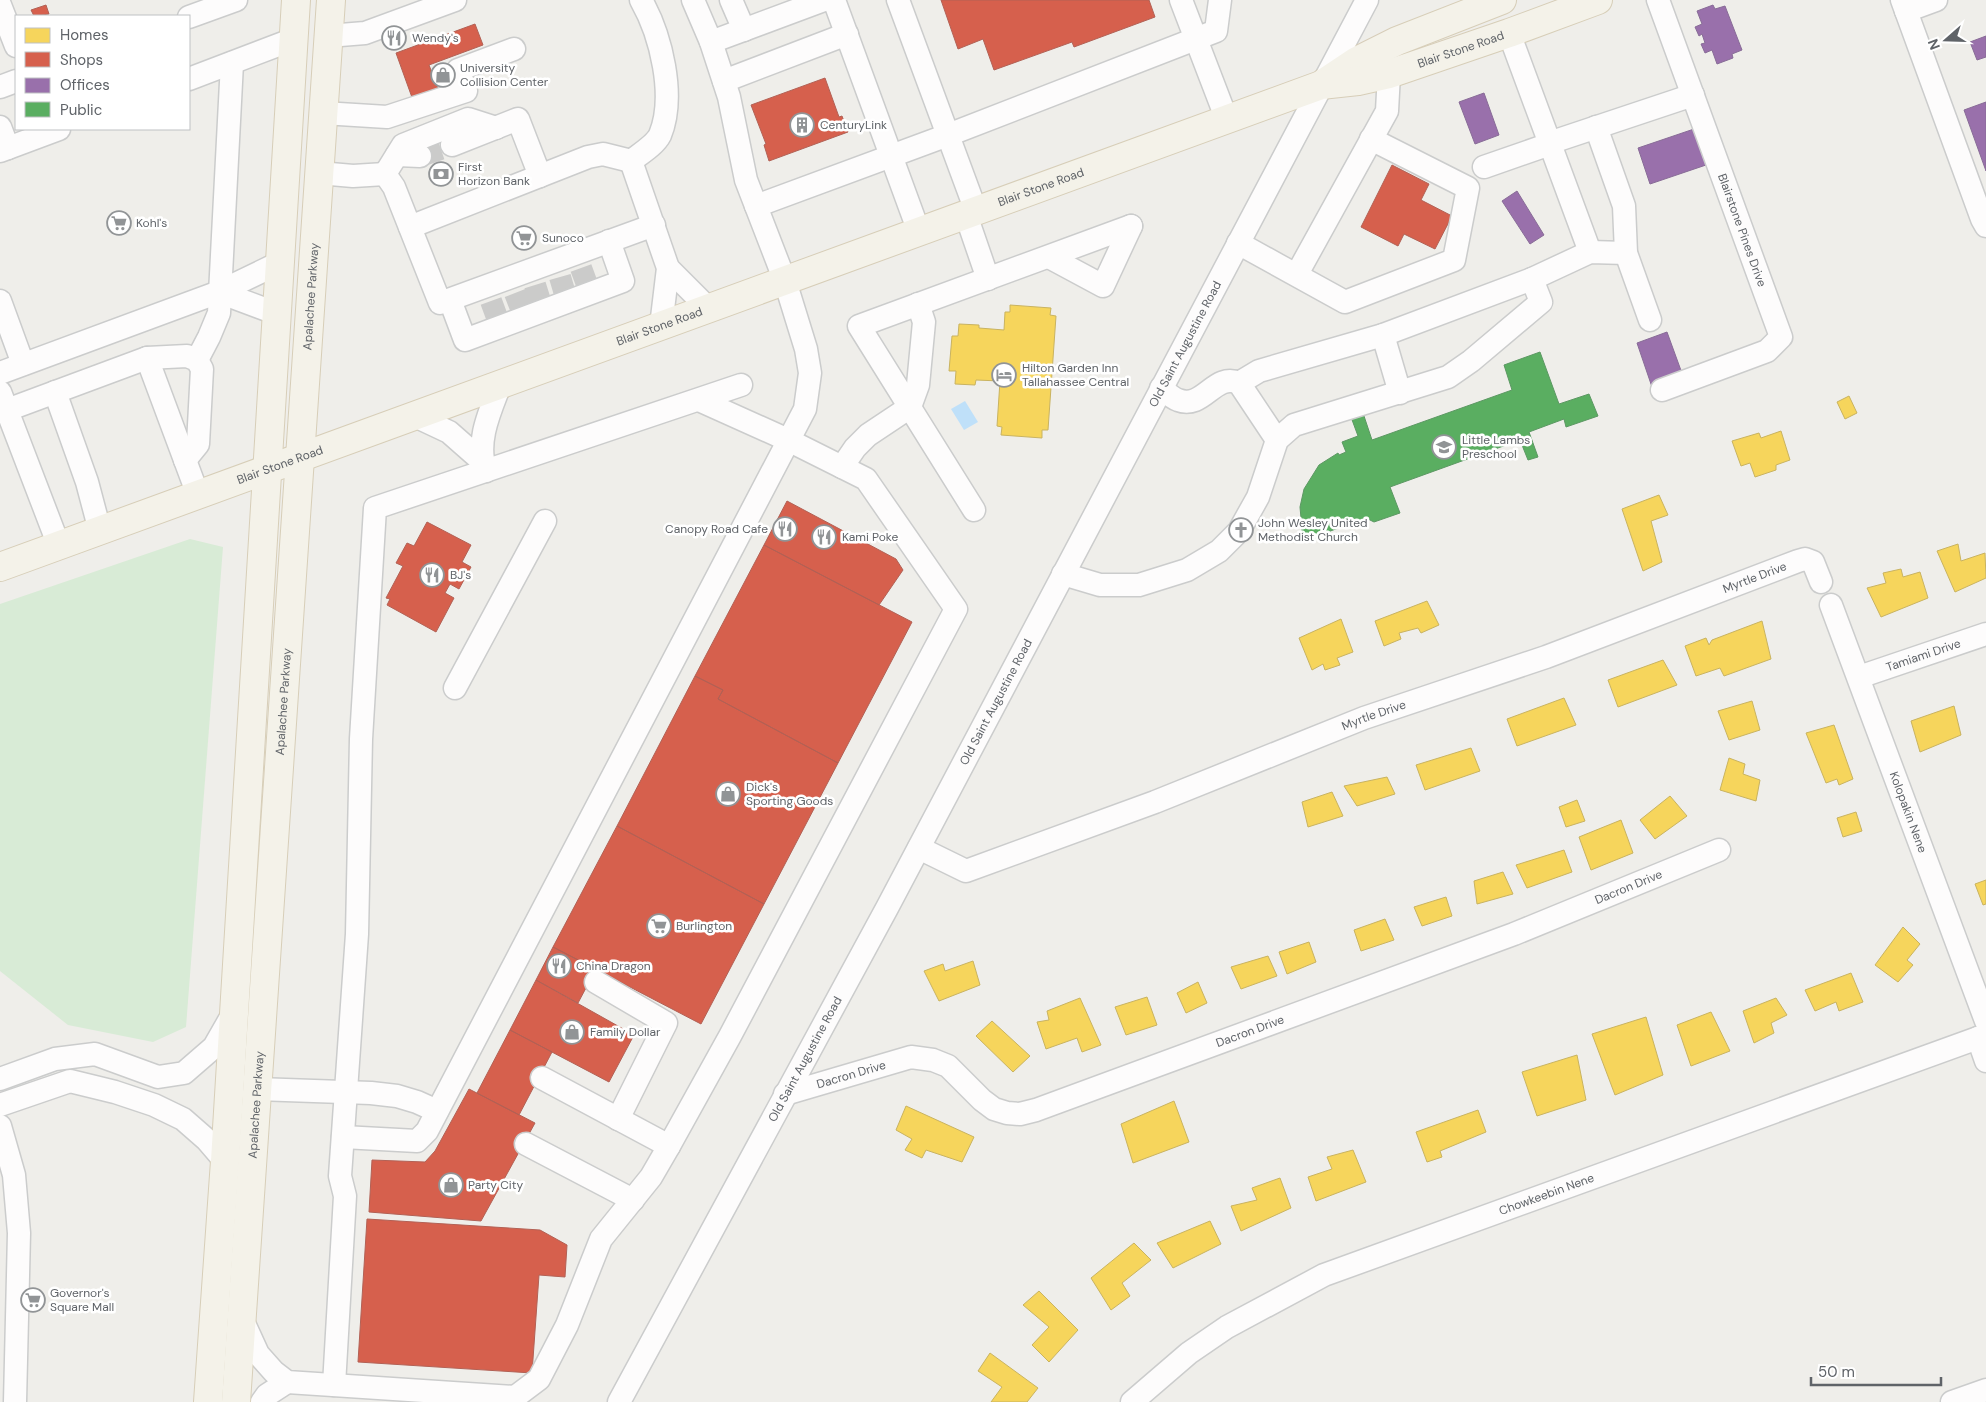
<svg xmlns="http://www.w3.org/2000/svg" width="1986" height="1402" viewBox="0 0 1986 1402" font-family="'DM Sans',sans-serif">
	<rect width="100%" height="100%" fill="#efeeea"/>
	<path fill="#d8ebd6" d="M190,539L223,547L186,1027L153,1042L68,1025L0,971V604Z"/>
	<path fill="#bfe0f9" d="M965,401L978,422L964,430L951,409Z"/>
	<path fill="#f6d55c" stroke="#c9b360" d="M1010,305L1051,308L1050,315L1056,316L1048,430H1042V438L1001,435L1002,427L997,426L1000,381L976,380L975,385L955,384L956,371H949L952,336H958L959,324L979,325V328L1004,330L1005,312H1010Z
		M1849,396L1857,413L1845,419L1837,402Z
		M1781,431L1790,460L1776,465V470L1755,477L1750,463L1741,466L1732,441L1759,433L1761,438Z
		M1659,495L1668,515L1651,521L1662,562L1643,571L1622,509Z
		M1958,544L1961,561L1985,553L1986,578L1955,592L1937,551Z
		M1901,569L1903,577L1920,572L1928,598L1881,617L1867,588L1886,583L1883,573Z
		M1427,601L1439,625L1421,633L1418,628L1399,633L1401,639L1384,646L1375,621Z
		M1341,619L1353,652L1337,658L1340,665L1325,670L1323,664L1312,670L1299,638Z
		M1762,621L1771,659L1724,676L1720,668L1696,676L1685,646L1706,638L1709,645L1712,640Z
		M1663,660L1677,685L1618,707L1608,680Z
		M1564,698L1576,725L1517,746L1507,719Z
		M1752,701L1760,730L1729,740L1718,711Z
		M1954,706L1961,735L1920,752L1911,721Z
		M1834,725L1853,779L1839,785L1837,779L1826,783L1806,733Z
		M1471,748L1480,771L1425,790L1416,765Z
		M1729,758L1745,764L1743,774L1760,780L1756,801L1720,790Z
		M1387,777L1395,794L1357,806L1344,786Z
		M1332,792L1343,816L1308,827L1302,802Z
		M1670,796L1687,816L1655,839L1640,820Z
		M1577,800L1585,821L1566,827L1559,807Z
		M1856,812L1862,831L1843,837L1837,818Z
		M1621,820L1633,853L1591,870L1579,837Z
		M1564,850L1572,872L1527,888L1516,865Z
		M1503,872L1513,894L1477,904L1474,881Z
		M1986,880V904L1983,905L1975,884Z
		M1446,897L1452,916L1422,926L1414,907Z
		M1385,919L1394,940L1361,951L1354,930Z
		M1903,927L1920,944L1907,960L1913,965L1898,982L1875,965Z
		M1309,942L1316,962L1287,974L1279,952Z
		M1268,956L1277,976L1241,989L1231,967Z
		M973,961L980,985L939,1001L924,971L943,964L945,971Z
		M1851,973L1863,1002L1839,1011L1836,1002L1815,1011L1805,990Z
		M1198,982L1207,1003L1186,1013L1177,993Z
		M1147,997L1157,1025L1126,1035L1115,1007Z
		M1080,998L1101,1045L1082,1052L1077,1038L1046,1049L1037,1022L1049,1020L1047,1011Z
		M1776,998L1787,1015L1771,1023L1774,1033L1754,1043L1743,1011Z
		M1711,1012L1730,1051L1691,1066L1677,1025Z
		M1646,1017L1663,1075L1615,1095L1592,1034Z
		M992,1021L1030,1056L1013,1072L976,1036Z
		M1577,1055L1586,1100L1537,1116L1522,1072Z
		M1174,1101L1189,1142L1133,1163L1121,1124Z
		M906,1106L974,1137L962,1162L926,1150L922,1158L905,1150L912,1139L896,1130Z
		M1478,1110L1486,1132L1440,1151L1442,1157L1427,1162L1416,1132Z
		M1353,1150L1366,1182L1316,1201L1308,1177L1332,1169L1327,1157Z
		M1280,1178L1291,1208L1241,1231L1231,1206L1257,1200L1252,1188Z
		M1210,1221L1221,1244L1173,1268L1157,1243Z
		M1134,1243L1151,1260L1122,1283L1130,1296L1111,1310L1091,1278Z
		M1039,1291L1078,1330L1049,1362L1032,1345L1049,1327L1023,1305Z
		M990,1353L1038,1388L1027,1402H991L1002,1387L978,1371Z"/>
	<path fill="#d6604d" stroke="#b26155" d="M941,0H1149L1155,17L1074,47L1072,42L994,70L983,39L958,49Z
		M46,5L49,14L34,16L31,10Z
		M475,24L483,45L429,65L440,94L414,103L396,53Z
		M825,78L839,117L842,116L848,132L769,161L764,145L766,144L751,105Z
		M1392,165L1429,184L1421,200L1452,216L1435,249L1404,234L1398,246L1361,227Z
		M787,501L896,559L903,570L879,605L764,545Z
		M427,522L471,545L462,562L471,567L459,589L450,584L445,593L454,598L436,632L387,605L390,599L386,598L403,566L396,563L407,543L414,546Z
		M764,545L912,622L838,763L718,699L723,690L695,676Z
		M695,676L723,690L718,699L838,763L764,904L617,826Z
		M617,826L764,904L701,1024L553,947Z
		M553,947L596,969L578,1003L536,980Z
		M536,980L634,1035L609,1082L510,1030Z
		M510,1030L552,1052L519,1115L477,1093Z
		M469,1089L535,1123L481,1221L369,1212L372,1160L425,1162L435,1151Z
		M367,1219L540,1230L567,1245L565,1277L539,1275L532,1373L358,1362Z"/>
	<path fill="#9970ab" stroke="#886c97" d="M1713,5L1715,9L1725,6L1742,50L1732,54L1733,58L1717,64L1712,50L1705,53L1701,44L1705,43L1702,34L1699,36L1695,27L1702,24L1697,11Z
		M1986,36V57L1977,60L1970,42Z
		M1484,93L1499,135L1475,144L1459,102Z
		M1986,102V171L1964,110Z
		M1694,129L1706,165L1650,184L1638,148Z
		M1517,191L1544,235L1530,244L1502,201Z
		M1667,332L1683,376L1652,387L1637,343Z"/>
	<path fill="#5aae61" stroke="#5c9863" d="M1540,352L1559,404L1589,394L1598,416L1566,427L1564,419L1529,432L1538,457L1528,460L1520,440L1390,487L1400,513L1374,522L1366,518L1303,541L1300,507L1304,489L1319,465L1338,453L1339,455L1346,452L1342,442L1358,436L1351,417L1363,413L1372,440L1512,390L1504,365Z"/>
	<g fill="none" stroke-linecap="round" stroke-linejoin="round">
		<path stroke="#cbcbca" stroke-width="22" stroke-dasharray="22 11" stroke-linecap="butt" d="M420,156L452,145
			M581,268L588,287
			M560,277L565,294
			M535,285L541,304
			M515,293L522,311
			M491,301L498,320"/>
		<g stroke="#cbcccc" stroke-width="25">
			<g id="minor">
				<path d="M731,0L744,30"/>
				<path d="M834,0L919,232"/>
				<path d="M898,0L976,211"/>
				<path d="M1181,0L1227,120"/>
				<path id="s1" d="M1658,0L1781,337L1767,351L1662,390"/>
				<path d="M1902,0L1982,219L1986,226"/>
				<path d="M0,5L16,46"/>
				<path d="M1906,11L1936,0"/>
				<path d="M189,17L236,0"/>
				<path d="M1509,33L1590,252"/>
				<path d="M328,36L365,33L455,0"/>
				<path d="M711,42L824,0"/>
				<path d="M189,79L294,39"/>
				<path d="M724,81L847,34"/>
				<path d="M0,87L16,81"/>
				<path d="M323,113L387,117L466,91L458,70L514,49"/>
				<path d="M0,127L8,148"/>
				<path d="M1596,127L1624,206L1626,253L1650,320"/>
				<path d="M1549,143L1693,95"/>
				<path d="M452,145L518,119L540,176"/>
				<path d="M0,151L59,129"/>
				<path d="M397,155L420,156"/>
				<path d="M631,161C640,154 655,145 660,135C676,96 661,35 641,0"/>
				<path d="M631,161L668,268L661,326"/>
				<path d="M1484,167L1550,144"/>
				<path d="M319,173L353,176L385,174"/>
				<path d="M385,174L394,187L440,303L654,225"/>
				<path d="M385,174L403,145L468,119L496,128"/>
				<path d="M756,206L948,135L1216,31L1220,0"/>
				<path d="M966,215L988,279"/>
				<path d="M410,227L588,157L603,154L631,161"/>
				<path d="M1238,243L1345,302L1454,260L1468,188L1371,139"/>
				<path d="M1049,257L1103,286L1131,226"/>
				<path d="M668,268L709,309"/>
				<path d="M1297,274L1387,111L1389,74"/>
				<path d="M1532,279L1590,252L1626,253"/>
				<path d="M219,292L278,314"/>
				<path d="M450,300L465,340L623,281L609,241"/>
				<path d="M0,301L23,364"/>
				<path d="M1383,335L1400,393"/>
				<path d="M147,358L198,495"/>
				<path d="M197,360L209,337L219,313L232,63"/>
				<path d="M0,373L219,292L281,262"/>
				<path d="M1161,388C1166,392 1172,398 1178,400C1204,410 1214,372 1239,383L1277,440"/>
				<path d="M0,392L59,546"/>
				<path d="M55,392L87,482L100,531"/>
				<path d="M7,410L147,358L187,356L197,360L202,369L198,444L185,460"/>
				<path d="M415,416L449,432L482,461"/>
				<path d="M842,467L855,448L868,435L910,407L918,385L924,322L918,304"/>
				<path d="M486,471C475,443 490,411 500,385"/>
				<path d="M974,510L859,326L1131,226"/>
				<path d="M1063,574L1100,585H1139L1187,570L1219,551L1239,531L1258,497L1277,440L1294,425L1448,377L1471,361L1541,302L1532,279L1383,335L1259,371L1239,383"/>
				<path id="s2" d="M1831,605L1986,1021"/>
				<path id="s3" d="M1859,677L1986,634"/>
				<path d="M455,688L545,521"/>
				<path id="s4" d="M919,848L966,871L1155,802L1364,718L1546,657L1798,561L1805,559L1813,562L1821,582"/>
				<path d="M596,982L666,1023L618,1119"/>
				<path d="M1978,1038L1986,1061"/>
				<path d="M542,1078L669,1146"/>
				<path d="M0,1079L55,1059L95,1054L158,1077L184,1073L214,1047L234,1012"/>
				<path d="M257,1089L371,1093L397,1096L417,1102L437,1111"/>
				<path id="s5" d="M785,1094L911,1057L933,1060L948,1066L982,1100L994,1109L1007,1113L1020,1114L1036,1110L1514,934L1719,850"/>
				<path d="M0,1105L70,1081L115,1092L154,1105L183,1119L207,1140L225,1161"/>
				<path d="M0,1126L14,1175L19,1233L15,1402"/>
				<path d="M343,1137L417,1141L427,1131L805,409L810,373L806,349L785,281L746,180L729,97L711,42L693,0"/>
				<path d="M526,1144L633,1200"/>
				<path d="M242,1319L258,1354L274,1372L287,1382L515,1397"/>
				<path d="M334,1385L345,1196L340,1176L357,934L361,739L375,508L741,385"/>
				<path d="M262,1402L267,1395L287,1382"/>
				<path d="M512,1402L515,1397L539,1379L567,1325L601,1239L651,1177L669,1146L730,1036L956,609L866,479L788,440L699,400"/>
				<path id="s6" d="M619,1402L887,908L1367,0"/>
				<path id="s7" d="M1132,1402L1189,1353L1227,1327L1324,1275L1986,1035"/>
				<path d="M1952,1402L1986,1390"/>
			</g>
		</g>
		<g stroke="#d7ceb8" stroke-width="30">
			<g id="major">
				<path d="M1324,83L1357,61L1397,41L1502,0"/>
				<path id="s8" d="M0,567L1321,85L1358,81L1389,74L1509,33L1598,0"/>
				<path d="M208,1402L225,1161L296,0"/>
				<path id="s9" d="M236,1402L331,0"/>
			</g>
		</g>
		<use href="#minor" stroke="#fdfcfc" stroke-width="22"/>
		<use href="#major" stroke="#f4f2e9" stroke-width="28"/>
	</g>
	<defs>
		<g id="restaurant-ring" transform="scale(1.25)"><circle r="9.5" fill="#fff" stroke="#919496" stroke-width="1.5"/><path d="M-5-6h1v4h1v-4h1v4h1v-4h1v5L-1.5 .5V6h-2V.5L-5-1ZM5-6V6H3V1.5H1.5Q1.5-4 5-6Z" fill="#919496"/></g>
		<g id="shop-ring" transform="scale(1.25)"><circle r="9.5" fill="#fff" stroke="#919496" stroke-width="1.5"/><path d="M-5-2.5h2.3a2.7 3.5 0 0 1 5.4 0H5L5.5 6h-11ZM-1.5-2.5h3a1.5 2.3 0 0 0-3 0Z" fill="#919496"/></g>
		<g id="building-ring" transform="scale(1.25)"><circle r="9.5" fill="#fff" stroke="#919496" stroke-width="1.5"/><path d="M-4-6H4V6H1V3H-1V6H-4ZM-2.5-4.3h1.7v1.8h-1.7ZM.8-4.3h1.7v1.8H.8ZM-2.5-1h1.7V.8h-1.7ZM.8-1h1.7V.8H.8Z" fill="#919496"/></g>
		<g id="bank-ring" transform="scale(1.25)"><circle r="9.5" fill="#fff" stroke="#919496" stroke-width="1.5"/><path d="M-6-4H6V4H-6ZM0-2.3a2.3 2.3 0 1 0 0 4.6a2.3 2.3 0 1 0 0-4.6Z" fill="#919496"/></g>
		<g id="supermarket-ring" transform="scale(1.25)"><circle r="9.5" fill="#fff" stroke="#919496" stroke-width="1.5"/><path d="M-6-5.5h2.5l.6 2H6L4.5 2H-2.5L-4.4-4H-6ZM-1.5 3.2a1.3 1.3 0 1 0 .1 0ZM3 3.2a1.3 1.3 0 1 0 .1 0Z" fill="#919496"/></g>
		<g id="hotel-ring" transform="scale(1.25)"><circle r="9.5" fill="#fff" stroke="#919496" stroke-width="1.5"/><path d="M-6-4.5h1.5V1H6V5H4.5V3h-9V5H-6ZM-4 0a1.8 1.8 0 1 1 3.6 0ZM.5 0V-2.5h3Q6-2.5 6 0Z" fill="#919496"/></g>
		<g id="school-ring" transform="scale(1.25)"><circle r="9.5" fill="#fff" stroke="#919496" stroke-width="1.5"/><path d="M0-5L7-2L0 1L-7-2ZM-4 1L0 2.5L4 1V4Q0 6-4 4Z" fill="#919496"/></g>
		<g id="church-ring" transform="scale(1.25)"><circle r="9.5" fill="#fff" stroke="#919496" stroke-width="1.5"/><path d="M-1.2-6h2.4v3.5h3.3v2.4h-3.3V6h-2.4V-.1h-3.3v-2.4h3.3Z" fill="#919496"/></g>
	</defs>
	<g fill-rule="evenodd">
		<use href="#restaurant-ring" x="394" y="38"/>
		<use href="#shop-ring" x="443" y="75"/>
		<use href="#building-ring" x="802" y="125"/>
		<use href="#bank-ring" x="441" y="174"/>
		<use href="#supermarket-ring" x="119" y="223"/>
		<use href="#supermarket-ring" x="524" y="238"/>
		<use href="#hotel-ring" x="1004" y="375"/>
		<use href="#school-ring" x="1444" y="447"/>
		<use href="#restaurant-ring" x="785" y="529"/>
		<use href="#church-ring" x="1241" y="530"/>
		<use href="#restaurant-ring" x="824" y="537"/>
		<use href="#restaurant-ring" x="432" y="575"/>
		<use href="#shop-ring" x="728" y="794"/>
		<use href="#supermarket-ring" x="659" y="926"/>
		<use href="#restaurant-ring" x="559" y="966"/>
		<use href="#shop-ring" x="572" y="1032"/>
		<use href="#shop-ring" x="451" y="1185"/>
		<use href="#supermarket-ring" x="33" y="1300"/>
	</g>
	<g text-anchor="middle" stroke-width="5" stroke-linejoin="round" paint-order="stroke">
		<g font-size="12" fill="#5f6368" stroke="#fff" text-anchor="start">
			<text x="412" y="42">Wendy's</text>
			<text x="460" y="72">University<tspan x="460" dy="14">Collision Center</tspan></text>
			<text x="820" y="129">CenturyLink</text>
			<text x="458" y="171">First<tspan x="458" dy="14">Horizon Bank</tspan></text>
			<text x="136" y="227">Kohl's</text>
			<text x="542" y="242">Sunoco</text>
			<text x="1022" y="372">Hilton Garden Inn<tspan x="1022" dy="14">Tallahassee Central</tspan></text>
			<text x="1462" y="444">Little Lambs<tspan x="1462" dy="14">Preschool</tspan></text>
			<text x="1258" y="527">John Wesley United<tspan x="1258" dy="14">Methodist Church</tspan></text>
			<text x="768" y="533" text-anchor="end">Canopy Road Cafe</text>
			<text x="842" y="541">Kami Poke</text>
			<text x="450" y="579">BJ's</text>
			<text x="746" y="791">Dick's<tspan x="746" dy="14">Sporting Goods</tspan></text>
			<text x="676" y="930">Burlington</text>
			<text x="576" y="970">China Dragon</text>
			<text x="590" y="1036">Family Dollar</text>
			<text x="468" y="1189">Party City</text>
			<text x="50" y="1297">Governor's<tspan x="50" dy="14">Square Mall</tspan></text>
		</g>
		<g font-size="12" fill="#5f6368" stroke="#fff">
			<text dy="4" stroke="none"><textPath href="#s8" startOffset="1551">Blair Stone Road</textPath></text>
			<text dy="4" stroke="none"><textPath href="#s8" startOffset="1108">Blair Stone Road</textPath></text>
			<text dy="4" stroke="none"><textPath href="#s1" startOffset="245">Blairstone Pines Drive</textPath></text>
			<text dy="4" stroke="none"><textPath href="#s9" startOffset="1108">Apalachee Parkway</textPath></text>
			<text dy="4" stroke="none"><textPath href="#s8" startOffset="702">Blair Stone Road</textPath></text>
			<text dy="4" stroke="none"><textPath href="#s6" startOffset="1200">Old Saint Augustine Road</textPath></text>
			<text dy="4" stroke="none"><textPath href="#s8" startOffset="298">Blair Stone Road</textPath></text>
			<text dy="4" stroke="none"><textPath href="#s4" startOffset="894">Myrtle Drive</textPath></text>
			<text dy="4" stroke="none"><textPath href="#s3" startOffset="68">Tamiami Drive</textPath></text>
			<text dy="4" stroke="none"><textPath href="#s9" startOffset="702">Apalachee Parkway</textPath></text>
			<text dy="4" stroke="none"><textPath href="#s6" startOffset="795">Old Saint Augustine Road</textPath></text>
			<text dy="4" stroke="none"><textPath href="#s4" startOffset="489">Myrtle Drive</textPath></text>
			<text dy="4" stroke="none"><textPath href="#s2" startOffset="221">Kolopakin Nene</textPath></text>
			<text dy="4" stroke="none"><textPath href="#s5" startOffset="909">Dacron Drive</textPath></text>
			<text dy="4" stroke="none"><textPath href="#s5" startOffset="504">Dacron Drive</textPath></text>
			<text dy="4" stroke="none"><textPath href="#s6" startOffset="390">Old Saint Augustine Road</textPath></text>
			<text dy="4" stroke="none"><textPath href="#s5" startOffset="69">Dacron Drive</textPath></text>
			<text dy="4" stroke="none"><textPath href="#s9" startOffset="298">Apalachee Parkway</textPath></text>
			<text dy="4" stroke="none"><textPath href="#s7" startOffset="468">Chowkeebin Nene</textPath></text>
		</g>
	</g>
	<rect x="15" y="15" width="175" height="115" fill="#ffffff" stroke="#bfc1c3"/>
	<rect x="25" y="28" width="25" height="15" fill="#f6d55c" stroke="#bfc1c3"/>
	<text x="60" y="40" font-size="15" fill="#5f6368">Homes</text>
	<rect x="25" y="52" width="25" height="15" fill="#d6604d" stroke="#bfc1c3"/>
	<text x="60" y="65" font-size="15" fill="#5f6368">Shops</text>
	<rect x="25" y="78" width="25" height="15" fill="#9970ab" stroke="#bfc1c3"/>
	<text x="60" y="90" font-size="15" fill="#5f6368">Offices</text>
	<rect x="25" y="102" width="25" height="15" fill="#5aae61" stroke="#bfc1c3"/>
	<text x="60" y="115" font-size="15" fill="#5f6368">Public</text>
	<g transform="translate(1946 40) rotate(250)" stroke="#ffffff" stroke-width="4" paint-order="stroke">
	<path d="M0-4L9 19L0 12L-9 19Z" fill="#5f6368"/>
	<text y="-8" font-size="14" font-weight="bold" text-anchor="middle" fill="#5f6368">N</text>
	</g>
	<path d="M1811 1377v8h130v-8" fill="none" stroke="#5f6368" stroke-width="2.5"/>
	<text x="1818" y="1377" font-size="15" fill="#5f6368" stroke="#ffffff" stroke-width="4" paint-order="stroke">50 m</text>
</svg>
